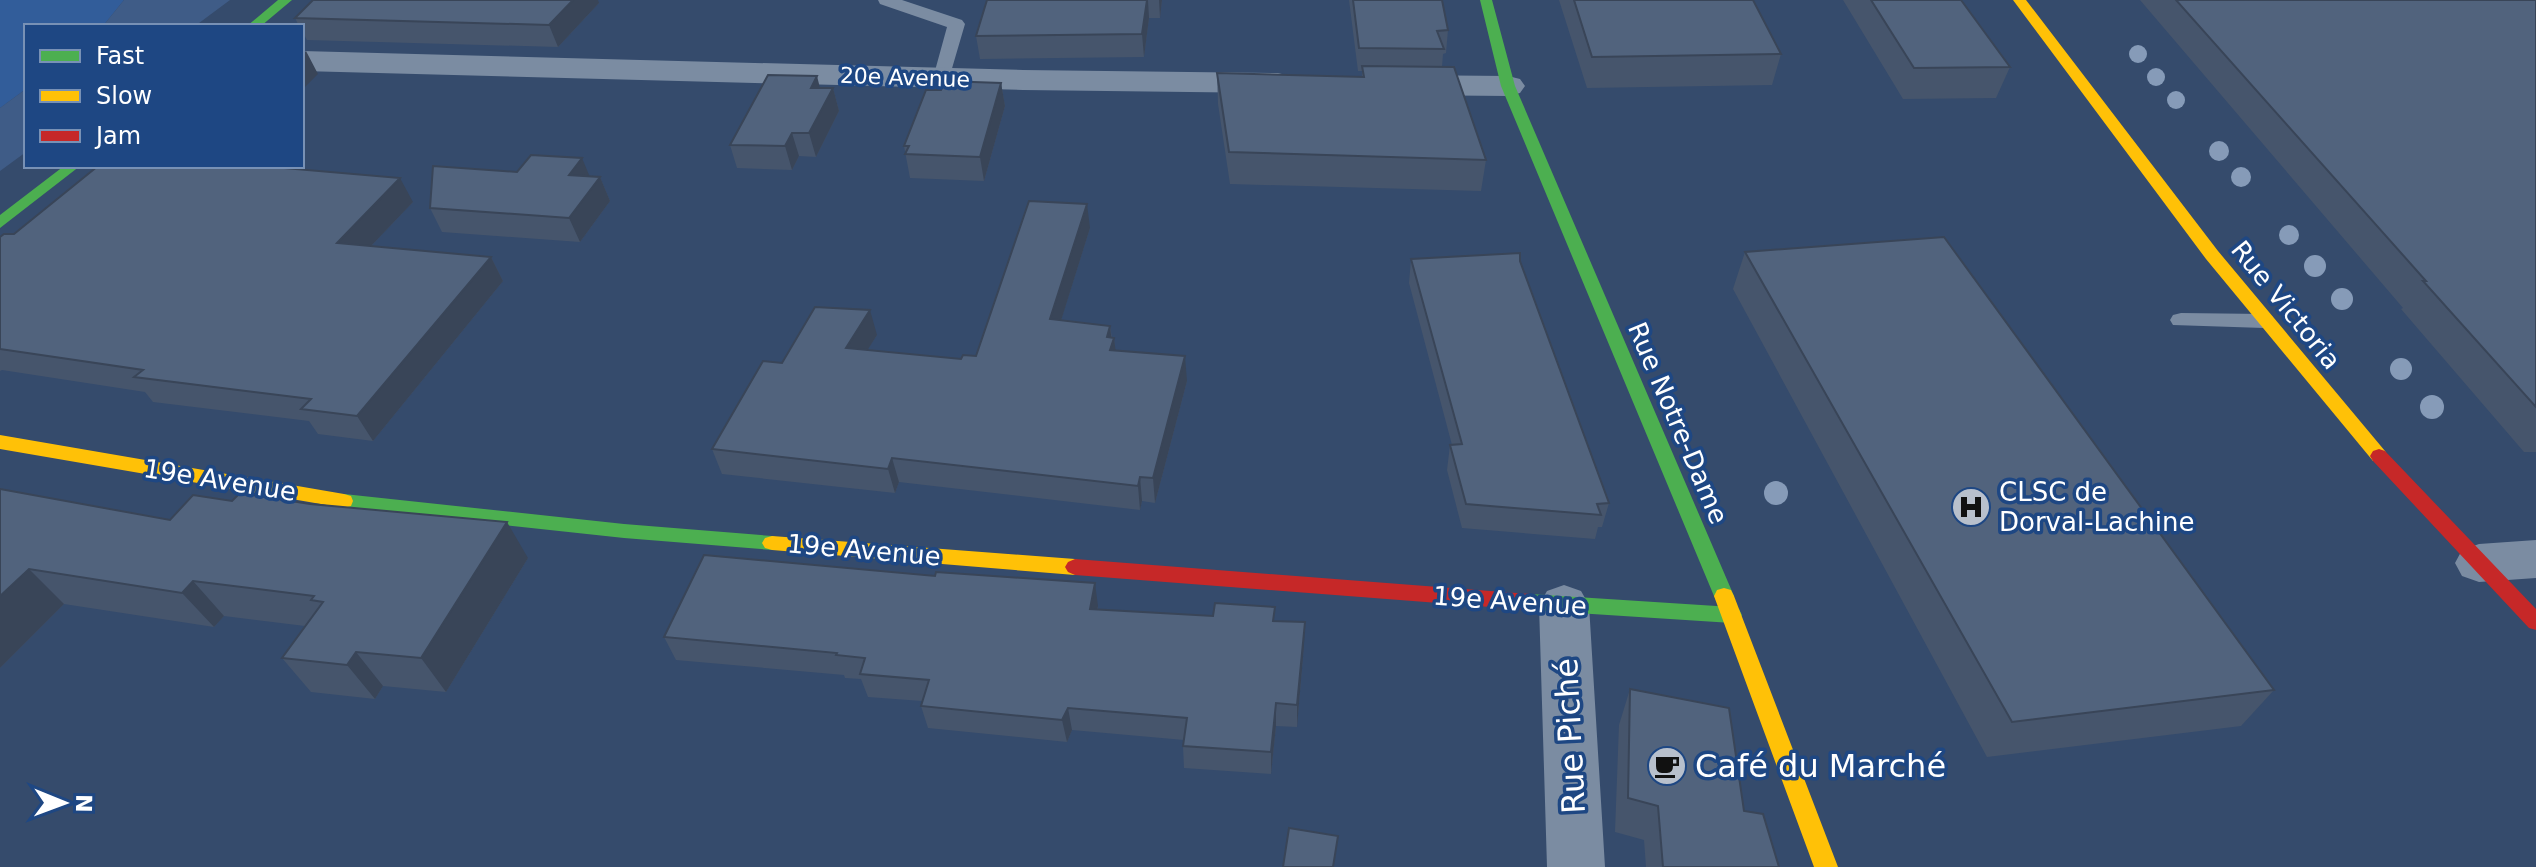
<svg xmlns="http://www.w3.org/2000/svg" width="2536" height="867" viewBox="0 0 2536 867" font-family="'DejaVu Sans',sans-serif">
	<rect width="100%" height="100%" fill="#354b6c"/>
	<path fill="#325d9a" d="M0,0H124L103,26H26V89L0,108Z"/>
	<path fill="#3f5c87" d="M124,0H230L195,26H103Z
		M26,89V152L0,171V108Z"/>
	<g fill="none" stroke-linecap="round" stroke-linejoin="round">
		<path fill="#7b8ca2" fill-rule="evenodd" d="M878,0H902L962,20L965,24L948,82H936L933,78L947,27L880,4Z
			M2181,313L2264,314L2272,316L2275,321L2272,326L2264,328L2173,325L2170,320L2173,315Z"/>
		<path fill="#7b8ca2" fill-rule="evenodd" d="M302,51L1023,70L1278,73L1290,76L1295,83L1290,90L1278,93L1023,90L302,71Z
			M1399,75L1508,76L1520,79L1525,86L1520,93L1508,96L1399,95L1387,92L1382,85L1387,78Z
			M2536,540V578L2479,582L2462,576L2455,563L2462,550L2479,544Z
			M1564,585L1581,591L1589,605L1605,867H1547L1539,605L1547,591Z"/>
		<path fill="#4caf50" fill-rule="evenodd" d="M278,0H292L261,26H247Z
			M1480,0H1492L1515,86L1734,596L1731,602L1724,604L1717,602L1714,596L1501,86Z
			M64,166H80L0,228V215Z
			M344,494L624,524L772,536L779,538L782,543L779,548L772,550L624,538L344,508L337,506L335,501L337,496Z
			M1530,594L1732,607L1739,609L1742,615L1739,621L1732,623L1530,610L1523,608L1520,602L1523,596Z"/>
		<path fill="#ffc107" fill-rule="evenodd" d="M2013,0H2026L2218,251L2385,451L2388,456L2385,461H2373L2206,259Z
			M0,435L344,494L351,496L353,501L351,506L344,508L0,449Z
			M772,536L1075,559L1082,562L1085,567L1082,572L1075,575L772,550L765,548L762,543L765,538Z
			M1724,588L1731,590L1734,596L1838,867H1814L1714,596L1717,590Z"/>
		<path fill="#c62828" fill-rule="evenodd" d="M2379,449L2385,451L2536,609V630L2529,628L2373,461L2370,456L2373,451Z
			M1075,559L1530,594L1537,596L1540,602L1537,608L1530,610L1075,575L1068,572L1065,567L1068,562Z"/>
	</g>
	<g fill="#869bb8">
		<circle cx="2138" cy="54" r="9"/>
		<circle cx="2156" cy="77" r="9"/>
		<circle cx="2176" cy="100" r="9"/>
		<circle cx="2219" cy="151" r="10"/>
		<circle cx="2241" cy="177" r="10"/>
		<circle cx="2289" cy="235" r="10"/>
		<circle cx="2315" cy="266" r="11"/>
		<circle cx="2342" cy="299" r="11"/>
		<circle cx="2401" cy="369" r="11"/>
		<circle cx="2432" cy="407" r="12"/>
		<circle cx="1776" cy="493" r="12"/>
	</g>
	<path fill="#46556c" d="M987,0H1162L1160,18H1149L1144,57L980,59L976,36Z
		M1349,0H1442L1448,30L1446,53L1443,54L1442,67L1486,160L1481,191L1230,184L1218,104L1217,73L1362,77V71H1358Z
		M1559,0H1753L1781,54L1772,85L1587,88Z
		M1843,0H1961L2010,67L1996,98L1903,99Z
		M2140,0H2536V452H2524L2401,309L2403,308Z
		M599,3L558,47L307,40L302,31V26H299L295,18Z
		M1001,83L1005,106L984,181L910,178L904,146L941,90Z
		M820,88H833L839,111L816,157L799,156L792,170L737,168L730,145Z
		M590,177H600L610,201L580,242L442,232L430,208Z
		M413,202L371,246L491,257L503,281L373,441L318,434L309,421L153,402L145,392L2,370L0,371V237L14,234L40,215Z
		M1090,228L1061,320L1110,326L1112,338H1114L1115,351L1187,381L1155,503L1142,501L1140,510L899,482L895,493L722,474L712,449L782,363L877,335L867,350L961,359L976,356Z
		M1745,252L2274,690L2241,726L1987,757L1733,289Z
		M1411,259L1520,261L1609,503L1602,527H1598L1595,539L1462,528L1447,470L1450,445H1452L1409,283Z
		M0,489L170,520L528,558L446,692L383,686L375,699L311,692L282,658L305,626L224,616L214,627L64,604L0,668Z
		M1098,606V609L1275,621L1304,645L1297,727L1276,726L1271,774L1184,768L1183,746L1184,740L1072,730L1067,742L928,728L921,706L922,701L868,697L861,679L845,678L844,675L676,660L664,637Z
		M1630,689L1744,811L1779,867H1646L1644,840L1615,832L1619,725Z"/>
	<path fill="#394558" d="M573,0H598L599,3L558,47L549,25Z
		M1147,0H1148L1149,18L1144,57L1142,34Z
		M1159,0H1162L1160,18Z
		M306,51L318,74L302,90V55Z
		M817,76L823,100L811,88Z
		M1001,83L1005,106L984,181L980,157Z
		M833,88L839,111L816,157L809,133Z
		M792,133L799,156L792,170L785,146Z
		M582,158L592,182L569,175Z
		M600,177L610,201L580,242L569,218Z
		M400,178L413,202L351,267L337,243Z
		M1087,204L1090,228L1054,343L1050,319Z
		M491,257L503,281L373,441L357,416Z
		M870,310L877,335L853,373L846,348Z
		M1110,326L1112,343L1114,338L1117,362L1112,374L1107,337Z
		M1185,356L1187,381L1155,503L1153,478Z
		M892,458L899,482L895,493L888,469Z
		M1140,477L1142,501L1140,510L1138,486Z
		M507,522L528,558L446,692L421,658Z
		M29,569L64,604L0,668V596Z
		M193,581L224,616L214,627L182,593Z
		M1095,583L1098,606L1093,631L1090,609Z
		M1305,622L1304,645L1297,727V705Z
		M356,652L383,686L375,699L347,665Z
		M1276,703V726L1271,774V752Z
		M1068,708L1072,730L1067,742L1062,720Z"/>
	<path fill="#51637d" stroke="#394558" stroke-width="2" d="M313,0H573L549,25L295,18Z
		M987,0H1147L1142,34L976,36Z
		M1353,0H1442L1448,30L1437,31L1444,49L1359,48Z
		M1574,0H1753L1781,54L1592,57Z
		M1871,0H1961L2010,67L1914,68Z
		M2176,0H2536V407L2423,281H2426Z
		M1362,66L1454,67L1486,160L1229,152L1217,73L1364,77Z
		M768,75L817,76L811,88H833L809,133H792L785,146L730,145Z
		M944,81L1001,83L980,157L905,154L909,146H904L926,90H941Z
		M531,155L582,158L569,175L600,177L569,218L430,208L433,166L517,172Z
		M98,166H261L400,178L337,243L491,257L357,416L301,409L311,399L134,377L143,370L0,349V237L4,234H14Z
		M1029,201L1087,204L1050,319L1110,326L1107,337L1114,338L1110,350L1185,356L1153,478L1140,477L1138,486L892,458L888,469L712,449L763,361L782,363L815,307L870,310L846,348L961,359L963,355L976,356Z
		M1944,237L2274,690L2012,722L1745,252Z
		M1520,253V261L1609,503L1597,504L1601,515L1466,504L1450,445L1462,444L1411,259Z
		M0,489L170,520L193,495L232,501L240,493L310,504L507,522L421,658L356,652L347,665L282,658L323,602L311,600L314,596L193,581L182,593L29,569L0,596Z
		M704,555L935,576L936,572L1095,583L1090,609L1213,616L1215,603L1275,607L1273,621L1305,622L1297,705L1276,703L1271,752L1183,746L1187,718L1068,708L1062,720L921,706L929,680L860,674L865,658L836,655L837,653L664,637Z
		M1630,689L1729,708L1744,811L1763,814L1779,867H1663L1658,806L1628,798Z
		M1289,828L1338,836L1333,867H1283Z"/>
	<defs>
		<g id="hospital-disc" transform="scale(2)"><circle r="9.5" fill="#b8c0cc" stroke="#1e4783"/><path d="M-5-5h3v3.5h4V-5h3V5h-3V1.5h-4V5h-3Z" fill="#111"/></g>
		<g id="cafe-disc" transform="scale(2)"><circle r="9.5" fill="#b8c0cc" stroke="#1e4783"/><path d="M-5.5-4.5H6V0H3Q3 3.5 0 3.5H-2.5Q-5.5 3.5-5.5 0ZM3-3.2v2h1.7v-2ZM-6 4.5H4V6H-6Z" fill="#111"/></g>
	</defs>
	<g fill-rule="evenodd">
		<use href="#hospital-disc" x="1971" y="507"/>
		<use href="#cafe-disc" x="1667" y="766"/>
	</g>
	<g text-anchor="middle" stroke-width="7" stroke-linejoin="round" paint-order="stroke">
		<g font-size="22" fill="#fff" stroke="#1e4783">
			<text transform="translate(905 77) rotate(2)" y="8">20e Avenue</text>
		</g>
		<g font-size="26" fill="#fff" stroke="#1e4783">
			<text transform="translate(2286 305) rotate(51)" y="9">Rue Victoria</text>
			<text transform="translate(1678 423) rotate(67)" y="9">Rue Notre-Dame</text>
			<text transform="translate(220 480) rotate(9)" y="9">19e Avenue</text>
			<text transform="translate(864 550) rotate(5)" y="9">19e Avenue</text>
			<text transform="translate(1510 601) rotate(4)" y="9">19e Avenue</text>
		</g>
		<g font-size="26" fill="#fff" stroke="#1e4783" text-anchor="start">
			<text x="1999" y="501">CLSC de<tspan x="1999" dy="30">Dorval-Lachine</tspan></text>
		</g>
		<g font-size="32" fill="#fff" stroke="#1e4783">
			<text transform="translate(1570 736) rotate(-93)" y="11">Rue Piché</text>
		</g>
		<g font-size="32" fill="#fff" stroke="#1e4783" text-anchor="start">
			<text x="1695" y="777">Café du Marché</text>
		</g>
	</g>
	<rect x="24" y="24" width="280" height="144" fill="#1e4783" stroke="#7891b5" stroke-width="2"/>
	<rect x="40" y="50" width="40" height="12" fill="#4caf50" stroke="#7891b5" stroke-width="2"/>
	<text x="96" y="64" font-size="24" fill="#ffffff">Fast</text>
	<rect x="40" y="90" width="40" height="12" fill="#ffc107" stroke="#7891b5" stroke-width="2"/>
	<text x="96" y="104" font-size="24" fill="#ffffff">Slow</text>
	<rect x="40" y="130" width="40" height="12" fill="#c62828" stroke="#7891b5" stroke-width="2"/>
	<text x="96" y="144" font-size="24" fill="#ffffff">Jam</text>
	<g transform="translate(64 803) rotate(91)" stroke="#1e4783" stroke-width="6" paint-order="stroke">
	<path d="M0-6L14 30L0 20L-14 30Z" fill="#ffffff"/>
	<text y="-12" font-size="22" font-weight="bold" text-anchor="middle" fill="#ffffff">N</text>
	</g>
</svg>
